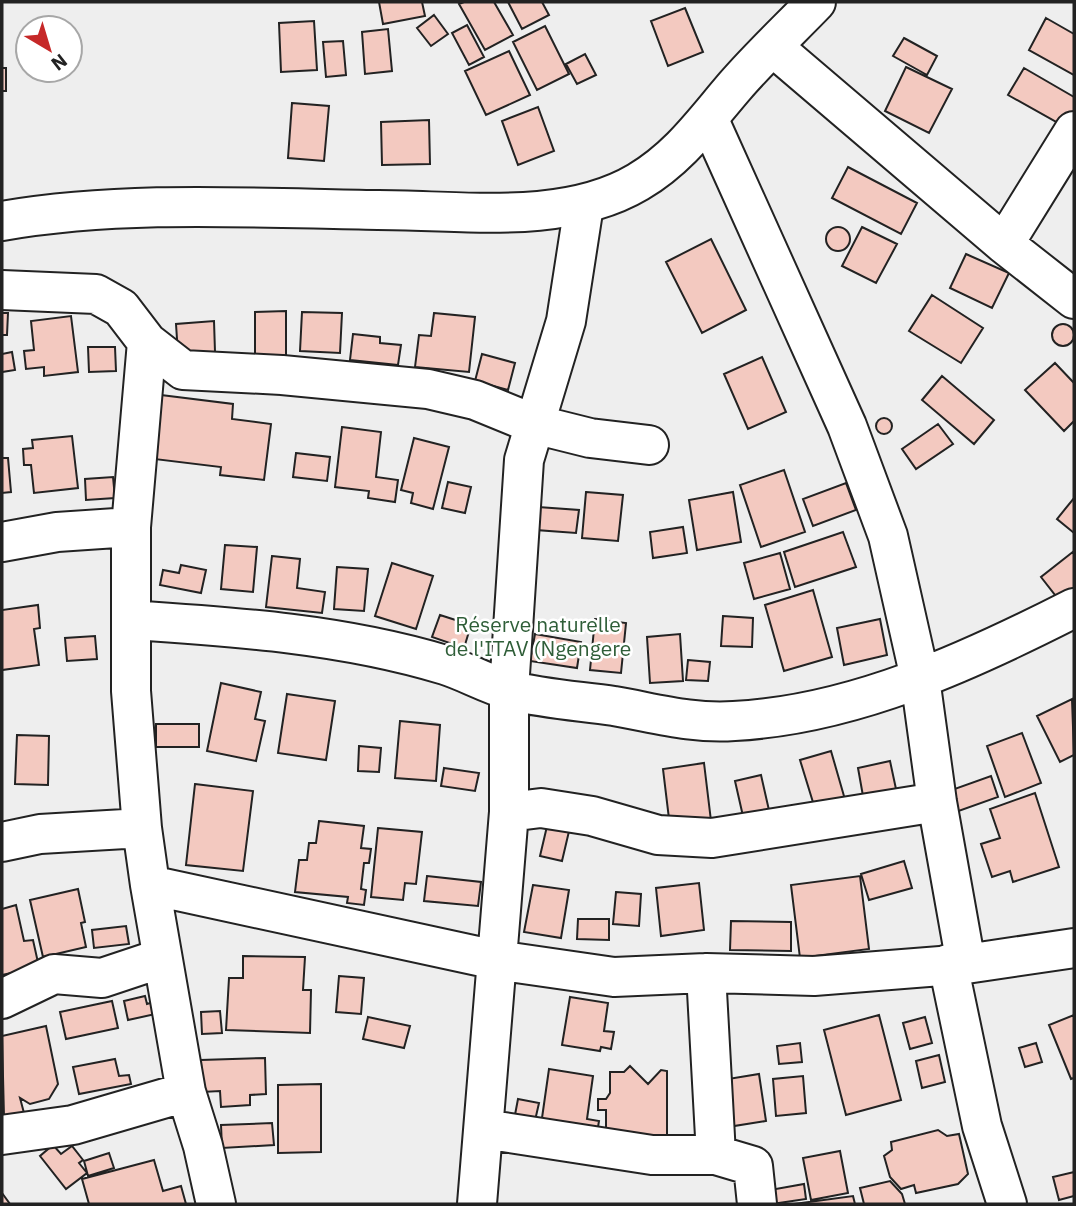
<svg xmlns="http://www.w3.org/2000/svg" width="1076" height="1206" viewBox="0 0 1076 1206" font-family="'IBM Plex Sans',sans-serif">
	<rect width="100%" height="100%" fill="#fff"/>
	<path fill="#eee" stroke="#6f6f6f" stroke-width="2" fill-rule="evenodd" d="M2,2H1074V1204H2ZM28,28H70V70H28Z"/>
	<path fill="#f3c9c0" stroke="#222" stroke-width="2" d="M379,2H422L425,16L383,24Z
		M464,2H494L513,35L485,50L459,4Z
		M508,2H542L549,15L522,29Z
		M685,8L703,52L668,66L651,21Z
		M434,15L448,34L431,46L417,28Z
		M1046,18L1074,34V75L1029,50Z
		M314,21L317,70L281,72L279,23Z
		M467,25L484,57L469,65L452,33Z
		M545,26L569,74L537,90L513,42Z
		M388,29L392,71L365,74L362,32Z
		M904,38L937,56L927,75L893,56Z
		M343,41L346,75L326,77L323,42Z
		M509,51L530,95L486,115L465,71Z
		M585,54L596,75L577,84L566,64Z
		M906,67L952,89L929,133L885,111Z
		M2,68H6V91H2Z
		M1024,68L1074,97V119L1069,129L1008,95Z
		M292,103L329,106L324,161L288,158Z
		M538,107L554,151L518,165L502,121Z
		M429,120L430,164L382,165L381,122Z
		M848,167L917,203L901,234L832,198Z
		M862,227L897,244L876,283L842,266Z
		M826 239a12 12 0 1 1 24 0a12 12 0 1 1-24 0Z
		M711,239L746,310L702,333L666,262Z
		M966,254L1009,273L992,308L950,288Z
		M932,295L983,328L961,363L909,331Z
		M286,311V356H255V312Z
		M302,312L342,313L340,353L300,351Z
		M2,313H8L7,335H2Z
		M434,313L475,317L469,372L415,367L419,335L431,336Z
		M71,316L78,372L44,376V367L26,369L24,351L34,350L31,321Z
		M214,321L215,352L178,354L176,324Z
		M1052 335a11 11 0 1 1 22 0a11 11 0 1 1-22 0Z
		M353,334L380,337V343L401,345L398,365L350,360Z
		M88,347H115L116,371L89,372Z
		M12,352L15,370L2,372V354Z
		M482,354L515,363L508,390L475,381Z
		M762,357L786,412L748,429L724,374Z
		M1055,363L1074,383V421L1064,431L1025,390Z
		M942,376L994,420L974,444L922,400Z
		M161,395L233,404L232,419L271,424L264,480L220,475L221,467L146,458Z
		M876 426a8 8 0 1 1 16 0a8 8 0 1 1-16 0Z
		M938,424L953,444L916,469L902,449Z
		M342,427L381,432L376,477L398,480L395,502L368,498L369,491L335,487Z
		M72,436L78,488L34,493L31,465H24L23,449L33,448L32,440Z
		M414,438L449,447L433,509L411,503L413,493L401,490Z
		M296,453L330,457L327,481L293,477Z
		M2,458H8L11,492L2,493Z
		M784,470L805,532L761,547L740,485Z
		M113,477L115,498L86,500L85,479Z
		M448,482L471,487L465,513L442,508Z
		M846,483L856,510L813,526L803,499Z
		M586,492L623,495L618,541L582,538Z
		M733,492L741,542L697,550L689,500Z
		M1074,498V533L1057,519Z
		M538,507L579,510L576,533L536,530Z
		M683,527L687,553L653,558L650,532Z
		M843,532L856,567L795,587L784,552Z
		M225,545L257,547L253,592L221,589Z
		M1074,551V589L1059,600L1041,577Z
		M780,553L790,589L754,599L744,563Z
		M272,556L300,559L297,588L325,592L322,613L266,607Z
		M392,563L433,576L416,629L375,616Z
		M181,565L206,570L201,593L160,585L163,570L179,573Z
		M337,567L368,569L364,611L334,609Z
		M813,590L832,657L784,671L765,605Z
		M38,605L40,628L34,629L39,665L2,670V610Z
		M440,615L471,625L464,648L432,637Z
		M723,616L753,618L752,647L721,646Z
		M595,619L626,623L621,673L590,670Z
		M880,619L887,655L844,665L837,628Z
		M535,634L581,642L577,668L530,661Z
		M680,634L683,681L650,683L647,637Z
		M95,636L97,659L67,661L65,638Z
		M688,660L710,662L708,681L686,680Z
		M221,683L261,692L255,719L265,721L256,761L207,751Z
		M287,694L335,701L326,760L278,753Z
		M1072,699L1074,755L1060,762L1037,716Z
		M400,721L440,725L436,781L395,778Z
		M156,724H199V747H156Z
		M1022,733L1041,783L1005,797L987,746Z
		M17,735L49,736L48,785L15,784Z
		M359,746L381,748L379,772L358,771Z
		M831,751L846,803L816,812L800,760Z
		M890,761L896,789L863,796L858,768Z
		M704,763L711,821L670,827L663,769Z
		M444,768L479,773L475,791L441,786Z
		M761,775L771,819L745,825L735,781Z
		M991,776L998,797L953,813L946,792Z
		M195,784L253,791L243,871L186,865Z
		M1035,793L1059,867L1013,882L1010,871L992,877L981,844L1000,838L990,809Z
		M319,821L364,826L361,848L371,849L369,863H364L361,889L366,890L364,905L347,903L348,897L295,892L299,860H307L309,843H316Z
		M548,822L570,827L562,861L540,856Z
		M378,828L422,832L416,884L405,883L403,900L371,897Z
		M904,861L912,888L869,900L861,874Z
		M427,876L481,882L478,906L424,901Z
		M860,876L869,949L800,958L791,885Z
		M699,883L704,930L661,936L656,888Z
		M533,885L569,890L561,938L524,932Z
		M78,889L85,922L81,923L86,947L43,957L30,900Z
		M616,892L641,894L639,926L613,924Z
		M16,905L24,941L33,940L39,967L2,975V909Z
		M578,919H609V940L577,939Z
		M731,921L791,922V951L730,950Z
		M126,926L129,944L94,948L92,930Z
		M243,956L305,957L303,990H311L310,1033L226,1030L229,978H243Z
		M339,976L364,978L361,1014L336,1012Z
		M145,996L147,1004L157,1001L160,1013L128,1020L124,1001Z
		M570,997L608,1003L604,1031L614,1032L611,1049L601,1047L600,1051L562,1045Z
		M112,1001L118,1028L66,1039L60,1012Z
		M220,1011L222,1033L202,1034L201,1012Z
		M879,1015L901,1100L846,1115L824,1030Z
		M1074,1015V1078L1071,1079L1049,1025Z
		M368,1017L410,1026L404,1048L363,1039Z
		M925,1017L932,1043L910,1049L903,1023Z
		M46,1026L58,1084L49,1099L30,1104L20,1098L24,1113L4,1117L2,1036Z
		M800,1043L802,1062L779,1064L777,1046Z
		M1036,1043L1042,1062L1025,1067L1019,1048Z
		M939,1055L945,1082L922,1088L916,1061Z
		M265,1058L266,1094L250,1095V1105L221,1107L220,1091L202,1092L201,1060Z
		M115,1059L119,1076L129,1075L131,1084L79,1094L73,1067Z
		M630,1066L648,1084L661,1070L667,1071V1144H623L606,1128V1110H598V1099H606L610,1093V1072H624Z
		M549,1069L593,1076L587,1119L599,1121L597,1133L541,1125Z
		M759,1074L766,1121L734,1126L728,1079Z
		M803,1076L806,1113L776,1116L773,1079Z
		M321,1084V1152L278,1153V1085Z
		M518,1099L539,1103L534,1125L514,1120Z
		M272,1123L274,1145L222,1148L221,1125Z
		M938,1130L947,1136L959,1134L968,1174L958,1184L916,1193L914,1185L901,1189L890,1177L884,1156L892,1150L891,1142Z
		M53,1145L61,1154L72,1146L83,1160L79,1163L87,1173L66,1189L40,1156Z
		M840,1151L848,1193L811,1200L803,1158Z
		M109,1153L114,1168L88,1176L84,1161Z
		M154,1160L163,1191L181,1186L186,1204H89L82,1179Z
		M1074,1172V1196L1059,1200L1053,1177Z
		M890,1181L902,1194L905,1204H864L860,1188Z
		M804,1184L806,1199L772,1204L770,1190Z
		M2,1193L10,1204H2Z
		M853,1196L855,1204H794Z"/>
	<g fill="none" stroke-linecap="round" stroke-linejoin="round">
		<g stroke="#222" stroke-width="42">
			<path id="minor" d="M773,47L1004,244L1074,299
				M709,120L847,426L888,536L920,678L937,802L966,964
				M1004,244L1074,131
				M2,290L96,294L121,308L147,342L183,370L282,375L428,389L475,400L534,424L590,438L649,445
				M147,342L131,527V691L142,828L150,885L186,1092L203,1146L216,1204
				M2,542L57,532L131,527
				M131,620C236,627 343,634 445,665C467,672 487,684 509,690C543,699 580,701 614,706C655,713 692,724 734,721C853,715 970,661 1074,608
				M509,812L541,808L592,816L658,835L712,838L937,802
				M2,842L40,834L142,828
				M150,885L496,960L614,977L706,973L814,976L966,964L1074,948
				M948,964L982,1126L1007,1204
				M706,973L716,1155
				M2,999L54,974L102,978L162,958
				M484,1129L652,1155H716L753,1166L757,1204
				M2,1135L73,1125L186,1092
				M477,1204L509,812V690L524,460L566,321L584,205"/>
		</g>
		<g stroke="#222" stroke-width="42">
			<path id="highway" d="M2,221C125,200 253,208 378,210C460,210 564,226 638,182C680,157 704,122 735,86C760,57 789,30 816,2"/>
		</g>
		<use href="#minor" stroke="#fff" stroke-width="38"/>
		<use href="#highway" stroke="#fff" stroke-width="38"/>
	</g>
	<g text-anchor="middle" stroke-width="5" stroke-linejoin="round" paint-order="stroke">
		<g font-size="21" fill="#2f5e38" stroke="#fff">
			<text x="538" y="632">Réserve naturelle<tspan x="538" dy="24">de l'ITAV (Ngengere</tspan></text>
		</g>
	</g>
	<rect width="1076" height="1206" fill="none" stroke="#222222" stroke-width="7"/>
	<g transform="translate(49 49) rotate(142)"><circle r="33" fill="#ffffff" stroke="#a7a7a7" stroke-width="2"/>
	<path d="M0-5L12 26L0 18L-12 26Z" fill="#c62828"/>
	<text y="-10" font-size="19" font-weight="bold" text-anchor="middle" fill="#222222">N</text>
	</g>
</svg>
